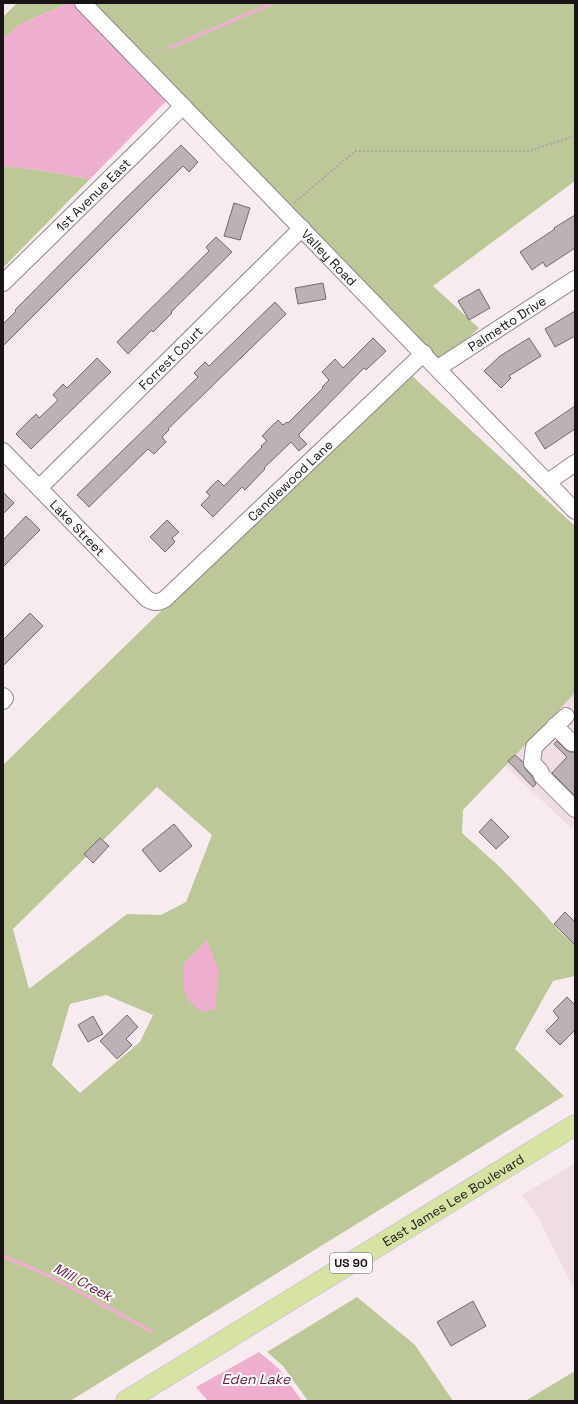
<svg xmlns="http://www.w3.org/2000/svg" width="578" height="1404" viewBox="0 0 578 1404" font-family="'Space Grotesk',sans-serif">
	<rect width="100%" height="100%" fill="#f7ebf0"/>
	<path fill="#efdce4" d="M575,693V823L571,830L569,826L505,766Z
		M575,1163V1292L538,1217L522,1195Z"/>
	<path fill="#bcc898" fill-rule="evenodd" d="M17,3H68L19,25L3,39V17Z
		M91,3H575V181L433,286L479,328L462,344L439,359L379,299Z
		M3,166L39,170L90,179L3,268Z
		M411,375L575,526V693L463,810L462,833L501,868L542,911L559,931L575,945V976L553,981L515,1049L564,1096L70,1401H3V765L162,610ZM157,787L212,835L186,902L161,915L127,914L29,989L13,929ZM106,995L153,1015L140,1042L80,1093L52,1065L70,1004Z
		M357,1297L415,1345L453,1401H308L283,1366L267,1352Z
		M575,1371V1401H525Z"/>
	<path fill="#eeaecd" d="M68,3H75L168,99L90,179L39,170L3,166V39L19,25Z
		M207,940L219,971L215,1009L201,1012L189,1001L184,990L183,964Z
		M259,1352L279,1369L302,1401H208L196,1387Z"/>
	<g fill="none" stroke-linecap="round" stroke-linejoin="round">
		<path stroke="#eeaecd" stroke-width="3.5" d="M169,48L273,3
			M3,1256L50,1276L151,1331"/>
	</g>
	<path fill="#bcb1b5" stroke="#746a6e" d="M181,145L198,162L189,172L183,166L3,346V324L16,311L15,310L124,200Z
		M234,203L250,208L240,240L224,236Z
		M575,215V248L546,267L543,262L532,270L520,252L555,229L554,228Z
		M216,237L232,252L171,312L172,313L153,332L152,330L128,354L117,342L209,251L206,247Z
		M323,283L326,299L298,304L295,288Z
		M479,289L490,308L469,320L458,301Z
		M275,302L286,314L168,429L169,430L162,437L166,442L154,454L148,449L89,507L77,495L198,377L194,373L205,362L209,366Z
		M575,311V336L555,347L545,329Z
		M373,338L386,351L366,370L364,368L299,434V436L307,444L299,451L291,442L264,468L265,469L245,490L242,487L213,517L201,505L210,496L206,492L218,480L224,486L262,447L261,446L267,441L262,436L278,420L283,425L287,422L288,423L323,388L322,387L329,380L322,372L335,359L343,368Z
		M529,338L541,356L509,376L511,378L501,388L484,371L500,356Z
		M97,358L111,372L31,449L16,434L36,414L39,418L58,400L53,395L63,384L67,388Z
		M575,406V429L545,449L535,433Z
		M3,492L14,503L3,514Z
		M26,516L40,530L3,567V540Z
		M167,520L179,532L172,538L175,542L165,552L150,537Z
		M30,613L43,626L3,666V640Z
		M557,741L566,750L570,752H575V796L552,773L567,757L554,744Z
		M515,755L523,762L525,769L532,776L536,784L533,787L508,761Z
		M491,819L509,837L496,849L479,832Z
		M174,824L192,846L160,872L142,850Z
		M100,838L109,846L93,863L84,854Z
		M565,912L575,922V945L554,924Z
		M567,997L575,1005V1030L560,1045L546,1031L559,1018L553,1011Z
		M127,1015L138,1027L126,1039L132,1045L117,1059L100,1041Z
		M93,1016L103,1034L88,1042L78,1025Z
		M473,1301L486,1326L451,1346L437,1322Z"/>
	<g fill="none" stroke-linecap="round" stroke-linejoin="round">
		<g stroke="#90868a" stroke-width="18">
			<g id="minor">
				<path id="s1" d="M83,3L575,511"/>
				<path id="s2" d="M3,283L150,139L183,106"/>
				<path id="s3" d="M438,368L575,279"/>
				<path id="s4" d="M3,451L147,599C154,603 158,603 165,599L424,353"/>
				<path d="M548,482L575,463"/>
				<path id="s5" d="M39,488L302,228"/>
				<path d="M3,696L5,698L3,701"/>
				<path d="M566,716L534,747L532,763L540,771L542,776L575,809"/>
				<path d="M555,726L572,743"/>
			</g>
		</g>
		<g stroke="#ccc" stroke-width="22">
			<g id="major">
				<path id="s6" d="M126,1401L575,1125"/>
			</g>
		</g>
		<path stroke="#ada4a8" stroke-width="2" stroke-dasharray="2 2" stroke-linecap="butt" d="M294,203L355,151H529L575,136"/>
		<use href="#minor" stroke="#fff" stroke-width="16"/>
		<use href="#major" stroke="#d6e3a3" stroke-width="20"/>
	</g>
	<g text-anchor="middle" stroke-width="4" stroke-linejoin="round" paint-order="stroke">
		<rect fill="#fefcfd" stroke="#5e5a5b" stroke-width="1" x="330" y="1253" width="42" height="20" rx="3"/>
		<g font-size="12" font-weight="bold" fill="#191516">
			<text x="351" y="1267">US 90</text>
		</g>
		<g font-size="13" fill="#191516" stroke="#fefcfd">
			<text dy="5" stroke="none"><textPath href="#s2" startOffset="126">1st Avenue East</textPath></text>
			<text dy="5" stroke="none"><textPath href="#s1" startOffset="354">Valley Road</textPath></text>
			<text dy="5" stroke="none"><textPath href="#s3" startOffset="82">Palmetto Drive</textPath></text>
			<text dy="5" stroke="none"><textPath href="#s5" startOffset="185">Forrest Court</textPath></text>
			<text dy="5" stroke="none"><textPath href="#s4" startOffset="398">Candlewood Lane</textPath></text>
			<text dy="5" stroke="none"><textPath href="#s4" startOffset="107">Lake Street</textPath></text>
			<text dy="5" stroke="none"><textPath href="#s6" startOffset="384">East James Lee Boulevard</textPath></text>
		</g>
		<g font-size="14" font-style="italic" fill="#611842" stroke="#fefcfd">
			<text transform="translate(83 1282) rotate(28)" y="5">Mill Creek</text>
			<text x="256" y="1384">Eden Lake</text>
		</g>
	</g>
	<rect width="578" height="1404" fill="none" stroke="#191516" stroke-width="8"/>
</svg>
